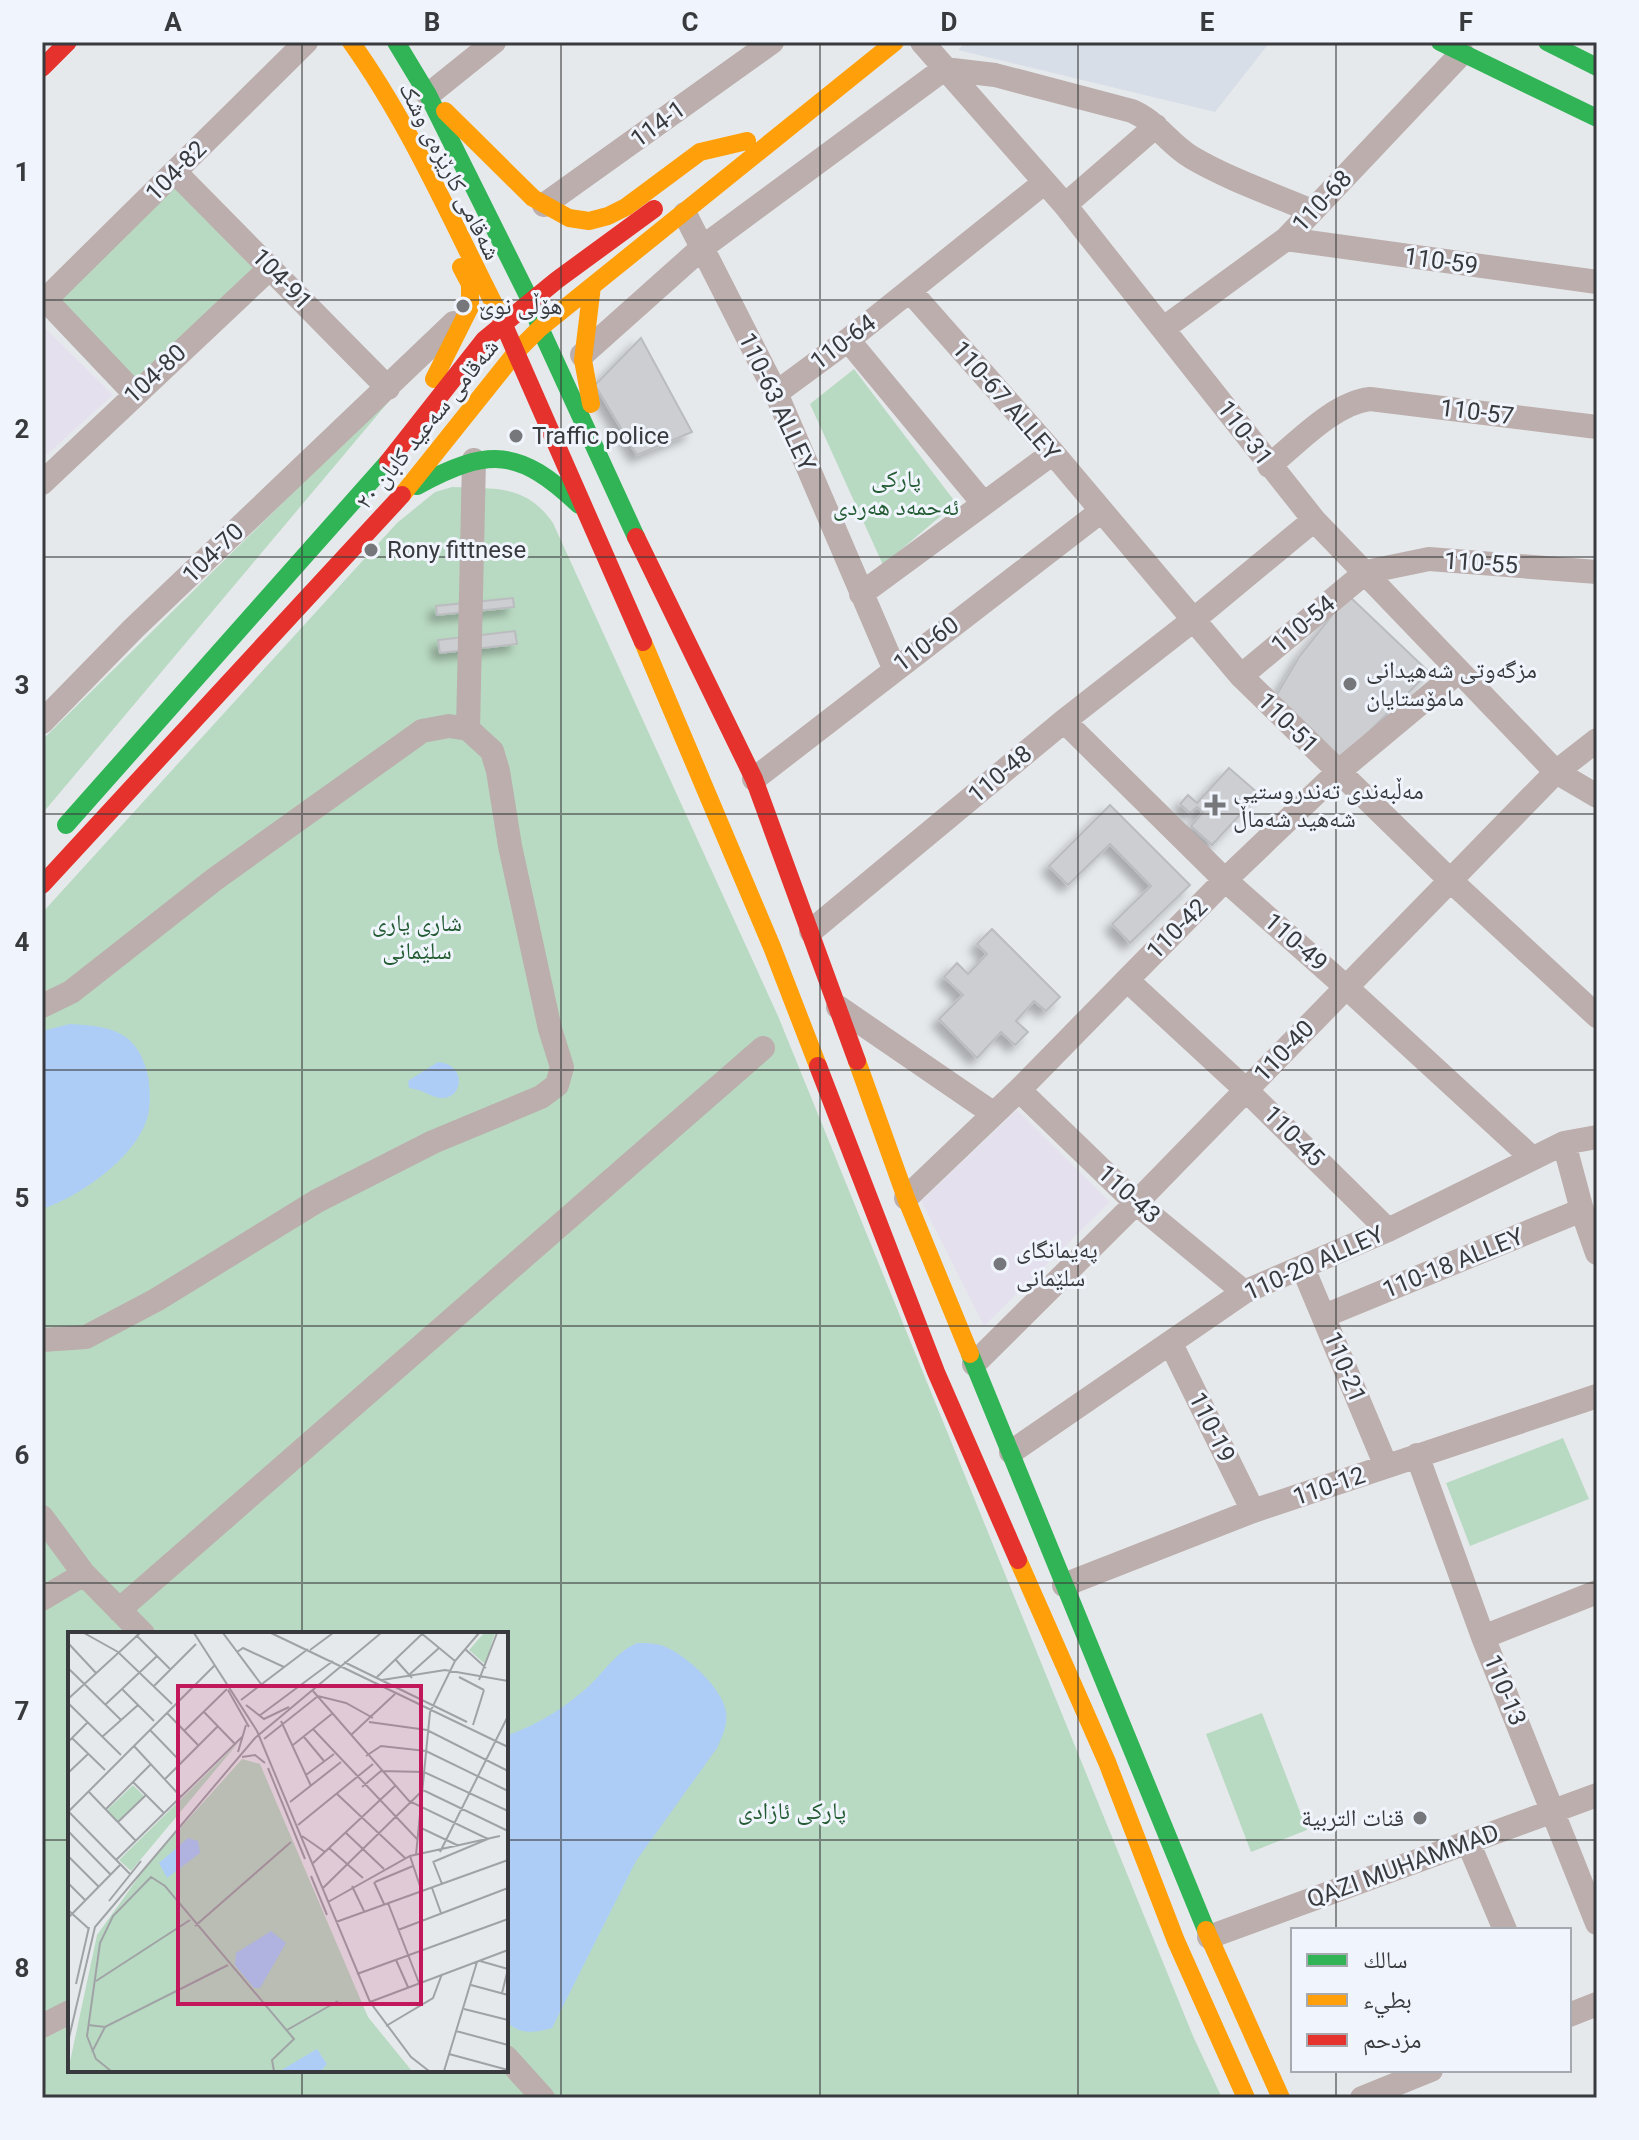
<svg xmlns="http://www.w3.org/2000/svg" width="1639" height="2140" viewBox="0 0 1639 2140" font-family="Roboto,'Noto Naskh Arabic',sans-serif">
	<defs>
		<filter id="shadow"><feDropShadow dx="-7" dy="7" stdDeviation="4" flood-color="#0004"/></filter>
	</defs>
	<rect width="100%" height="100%" fill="#e6e9ec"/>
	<path fill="#d7dee7" d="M966,42H1270L1215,112L958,50Z"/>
	<path fill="#e5e0ed" d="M42,325L113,395L42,459Z
		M1017,1110L1110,1202L984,1326L921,1201Z"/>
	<path fill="#b9dac2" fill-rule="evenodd" d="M173,186L253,268L135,381L56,300Z
		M854,369L956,503L883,565L810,404Z
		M406,381L42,814V740Z
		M452,487C495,489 526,484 553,523L778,1016L1193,2036L1222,2098H42V913L397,523L435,492ZM70,1634H506V2070H70Z
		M1563,1438L1589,1499L1470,1546L1446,1483Z
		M1262,1713L1307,1830L1251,1852L1206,1734Z"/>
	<path fill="#adcdf6" d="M70,1024C111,1026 138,1031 148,1076C150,1088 151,1107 147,1119C134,1159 79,1197 42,1209V1031Z
		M438,1062C467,1064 464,1100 440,1098C432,1097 421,1089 409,1088L408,1081Z
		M637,1643C648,1643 658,1643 668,1648C689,1658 723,1689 726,1712C728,1725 722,1737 717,1748L636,1861L552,2028C534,2033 519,2035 506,2021V1736C539,1724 565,1708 591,1684C605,1670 618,1651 637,1643Z"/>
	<path fill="#ccced1" stroke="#babcbf" stroke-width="2" filter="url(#shadow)" d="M641,338L692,432L637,455L595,385Z
		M1348,595L1429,672L1341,760L1276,696L1299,657Z
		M513,598L514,607L437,615L436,606Z
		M515,631L517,644L440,653L438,640Z
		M1229,768L1259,794L1212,845L1191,826L1203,812L1197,807L1190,813L1180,804L1188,795L1197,803Z
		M1110,805L1190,885L1130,943L1112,924L1151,886L1110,844L1068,885L1049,866Z
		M992,929L1060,997L1046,1011L1034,1001L1016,1021L1028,1032L1015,1045L1001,1032L977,1058L939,1019L963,995L944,977L957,963L968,974L987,954L977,944Z"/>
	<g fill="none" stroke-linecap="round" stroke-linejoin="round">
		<path stroke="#bbaeac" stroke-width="24" d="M922,42L1065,205L1314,520L1556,772L1597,796
			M428,95L494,42
			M175,172L388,388
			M544,205L772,42
			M1065,205L1156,126
			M685,214L776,393L894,668
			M1286,239L1597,282
			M910,291L1053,453L1241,676L1451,881L1597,1016
			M42,296L134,393
			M46,299L306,42
			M1164,328L1286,239L1462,53
			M848,340L983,503
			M582,355L703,247L944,69L995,75L1132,111C1156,121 1169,144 1191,157C1228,179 1272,194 1312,211
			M776,393L848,340L1045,182
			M1269,466C1297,443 1334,403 1370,399L1597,427
			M42,483L271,267
			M861,594L1053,453
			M1241,676L1366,572L1429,559L1597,572
			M1064,721L1225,880L1346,987L1532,1158
			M42,722L133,629L454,323
			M468,729L474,460
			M754,779L1100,512
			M811,931L1064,721L1192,621L1314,520
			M1127,980L1246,1090L1388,1230
			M42,1006L71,992L215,879L422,731L449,726L468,729L492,751L498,771L510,846L550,1029L562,1067L557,1085L541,1097L433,1142L317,1201L156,1300L86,1337L42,1340
			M838,1007L994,1114
			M1019,1090L1136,1203L1244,1292
			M1564,1143L1582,1210L1597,1253
			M906,1198L1019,1090L1225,880L1338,772L1458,672
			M1303,1268L1386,1466
			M1324,1316L1582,1210
			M1171,1344L1253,1511
			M974,1364L1136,1203L1556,772L1597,740
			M1011,1452L1244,1292L1388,1230L1564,1143L1597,1137
			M1417,1455L1483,1637L1597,1923
			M42,1517L84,1574L143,1634
			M1064,1585L1253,1511L1597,1396
			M42,1599L84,1574
			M119,1610L763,1048
			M1483,1637L1597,1592
			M1468,1842L1505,1930
			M1209,1937L1597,1795
			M1569,2015L1597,2004
			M42,2026L70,2012
			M506,2057L543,2098
			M1362,2098L1431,2070"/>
		<path stroke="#30b455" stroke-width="18" d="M396,42L428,95L531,302L540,328L636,537
			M1440,42L1597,118
			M1547,42L1597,67
			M417,486C489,447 519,448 579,505
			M66,825L388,462
			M970,1354L1206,1930"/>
		<path stroke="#ff9f0a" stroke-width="18" d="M351,42C411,126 453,224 500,316
			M445,111L533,198L569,218L589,221L608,216L626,207L700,152L747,141
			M434,379L470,307V284L461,267
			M591,404L583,360L592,286
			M402,495L517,351L540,328L895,42
			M643,642L772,947L818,1066
			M857,1061L906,1198L970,1354
			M1018,1560L1107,1762L1176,1941L1246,2098
			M1206,1930L1281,2098"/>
		<path stroke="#e5322d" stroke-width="18" d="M42,68L68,42
			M500,316L643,642
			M388,462L484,340L557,280L654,209
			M636,537L754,779L857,1061
			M42,885L402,495
			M818,1066L936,1372L1018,1560"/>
	</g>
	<path fill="none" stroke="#383a3d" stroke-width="2" stroke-opacity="0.55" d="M302,42V1634M561,42V2098M820,42V2098M1078,42V2098M1336,42V1930M42,300H1597M42,557H1597M42,814H1597M42,1070H1597M42,1326H1597M42,1583H1597M42,1840H70M506,1840H1597M302,2070V2098M1336,2070V2098"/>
	<g fill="#75777a" stroke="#f0f5fd" stroke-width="3">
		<circle cx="463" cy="306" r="8"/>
		<circle cx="516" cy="436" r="8"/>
		<circle cx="371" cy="550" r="8"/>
		<circle cx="1350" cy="684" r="8"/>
		<path d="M1211 793h8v8h8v8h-8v8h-8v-8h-8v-8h8z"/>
		<circle cx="1000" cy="1264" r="8"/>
		<circle cx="1420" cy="1818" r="8"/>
	</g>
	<g text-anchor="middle" stroke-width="6" stroke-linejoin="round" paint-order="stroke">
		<g font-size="24" fill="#383a3d" stroke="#f0f5fd">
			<text transform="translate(658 124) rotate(-36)" y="8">114-1</text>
			<text transform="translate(176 171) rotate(-45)" y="8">104-82</text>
			<text transform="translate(450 171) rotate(63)" y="8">شەقامی کارێزەی وشک</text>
			<text transform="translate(1322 201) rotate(-47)" y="8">110-68</text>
			<text transform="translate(1441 261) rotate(8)" y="8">110-59</text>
			<text transform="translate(282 279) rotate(46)" y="8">104-91</text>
			<text transform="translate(843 342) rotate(-37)" y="8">110-64</text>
			<text transform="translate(155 374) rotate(-43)" y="8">104-80</text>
			<text transform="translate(1006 401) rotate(49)" y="8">110-67 ALLEY</text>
			<text transform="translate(777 402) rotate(65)" y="8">110-63 ALLEY</text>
			<text transform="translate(1477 412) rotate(7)" y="8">110-57</text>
			<text transform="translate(427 424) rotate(-51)" y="8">شەقامی سەعید کابان ٢٠</text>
			<text transform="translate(1245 433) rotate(53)" y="8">110-31</text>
			<text transform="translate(213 553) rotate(-44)" y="8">104-70</text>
			<text transform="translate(1481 563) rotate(4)" y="8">110-55</text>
			<text transform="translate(1303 624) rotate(-40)" y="8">110-54</text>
			<text transform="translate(926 644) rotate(-37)" y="8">110-60</text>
			<text transform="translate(1288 723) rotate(45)" y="8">110-51</text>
			<text transform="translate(1000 774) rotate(-40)" y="8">110-48</text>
			<text transform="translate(1177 929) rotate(-45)" y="8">110-42</text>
			<text transform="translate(1296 942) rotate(41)" y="8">110-49</text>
			<text transform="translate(1284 1051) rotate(-46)" y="8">110-40</text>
			<text transform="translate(1294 1136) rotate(45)" y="8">110-45</text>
			<text transform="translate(1129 1194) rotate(42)" y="8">110-43</text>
			<text transform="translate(1314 1263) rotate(-24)" y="8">110-20 ALLEY</text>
			<text transform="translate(1453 1263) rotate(-22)" y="8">110-18 ALLEY</text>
			<text transform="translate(1345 1367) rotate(68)" y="8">110-21</text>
			<text transform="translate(1212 1427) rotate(64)" y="8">110-19</text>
			<text transform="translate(1329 1486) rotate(-19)" y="8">110-12</text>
			<text transform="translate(1505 1690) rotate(68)" y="8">110-13</text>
			<text transform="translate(1403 1866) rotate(-20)" y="8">QAZI MUHAMMAD</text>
		</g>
		<g font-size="24" fill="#383a3d" stroke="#f0f5fd" text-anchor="start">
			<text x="479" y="314">ھۆڵی نوێ</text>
			<text x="532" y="444">Traffic police</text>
			<text x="387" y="558">Rony fittnese</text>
			<text x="1366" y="678">مزگەوتی شەهیدانی<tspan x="1366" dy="28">مامۆستایان</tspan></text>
			<text x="1233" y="799">مەڵبەندی تەندروستیی<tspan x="1233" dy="28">شەهید شەماڵ</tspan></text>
			<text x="1016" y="1258">پەیمانگای<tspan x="1016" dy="28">سلێمانی</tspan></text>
			<text x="1404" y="1826" text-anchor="end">قنات التربیة</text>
		</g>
		<g font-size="24" fill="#235b32" stroke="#f0f5fd">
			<text x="896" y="487">پارکی<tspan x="896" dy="28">ئەحمەد هەردی</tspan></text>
			<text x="417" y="931">شاری یاری<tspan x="417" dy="28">سلێمانی</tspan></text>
			<text x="792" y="1819">پارکی ئازادی</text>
		</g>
	</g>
	<g transform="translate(68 1632)">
		<rect width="440" height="440" fill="#e6e9ec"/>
		<path d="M416,1H427L417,32L401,18ZM170,111L63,239L51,228ZM174,127L192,132L300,385L344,439H0L29,303L80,232ZM65,153L76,164L50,189L39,178Z" fill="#b9dac2"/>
		<path d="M120,206L130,209L132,221L99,246L91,231ZM203,299L218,311L192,356H186L167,333L168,321ZM249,417L259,432L253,439H212Z" fill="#adcdf6"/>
		<path fill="none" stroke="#a0a3a6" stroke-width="2" d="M16,1L50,20L104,72M126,1L189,99L302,370L343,425L361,439M155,1L193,52M203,1L272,34M353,1L387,29M68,3L103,38M0,11L28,41M397,17L418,36M242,18L265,1M169,20L175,16L216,35M328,28L344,46M276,30L399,90M272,34L440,115M0,36L53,88M342,42L371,16M309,45L354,2M391,45L416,58M314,48L377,38L440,49M411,48L429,1M86,54L128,12M54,57L86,89M160,58L181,95M245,59L341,169L420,207L365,230M0,67L72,1M173,68L240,17M0,71L53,123M38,72L89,24M178,73L196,87L221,75M136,80L167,112M99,81L130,113M191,84L265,29M213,89L243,154M301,90L359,98L440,139M405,93L416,58M245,97L350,208M82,98L112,129M116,99L159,57M283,103L327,62M34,105L70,73M236,105L256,129M4,106L37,138M196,107L250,64L278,71L305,86M0,110L20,90M225,113L265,81M66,114L113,165M170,120L178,93M298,124L313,114L358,119L440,159M174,125L187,123L197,131M200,136L237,227M0,141L20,122M238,143L266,122M97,147L150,94M65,150L96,181M294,155L313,139L356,140L440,179M21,160L68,209M268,161L337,226M222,170L273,130M38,177L83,132M0,179L62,242M0,180L147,33M50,190L78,163M230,193L305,132M351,195L391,214M0,199L43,243M277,200L316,237M234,204L257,220M261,216L295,246M372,220L440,84M348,223L362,80L387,29L411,1M0,224L31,255M342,224L354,260M48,228L174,105M365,229L374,252M244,232L327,154M243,244L259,283M306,250L316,272M307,250L345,234M0,251L17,268M284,254L296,279M364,256L373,281M254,257L355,158L440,199M41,269L73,229M260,270L342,224L432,204M320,271L351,351M0,278L20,296M0,286L53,232M268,290L440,228M127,294L223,210M330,298L440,256M328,328L340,355M412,329L440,337M289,342L440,287M28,349L122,288M8,352L21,295M403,353L440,363M434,361L440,337M302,370L440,318M396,377L440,388M20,393L37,395L160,333M318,394L365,366L374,342M219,398L270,369M388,399L440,413M0,410L27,295L187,106L313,1M24,420L37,395M381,422L440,438M43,439L28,427L19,404L32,311L45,284L83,245L97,254L226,407L204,428L206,439M376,439L409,330"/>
		<path fill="#c2185b" fill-opacity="0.15" stroke="#c2185b" stroke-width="4" d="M110,54H353V372H110Z"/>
		<rect width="440" height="440" fill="none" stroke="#383a3d" stroke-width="4"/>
	</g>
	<rect width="1639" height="2140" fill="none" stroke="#f0f5fd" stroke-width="88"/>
	<rect x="1291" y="1928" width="280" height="144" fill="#f0f5fd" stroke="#a6aab0" stroke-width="2"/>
	<rect x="1307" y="1954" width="40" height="12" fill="#30b455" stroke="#a6aab0" stroke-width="2"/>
	<text x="1363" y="1968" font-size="24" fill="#383a3d">سالك</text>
	<rect x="1307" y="1994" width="40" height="12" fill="#ff9f0a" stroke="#a6aab0" stroke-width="2"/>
	<text x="1363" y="2008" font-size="24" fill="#383a3d">بطيء</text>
	<rect x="1307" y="2034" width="40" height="12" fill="#e5322d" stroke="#a6aab0" stroke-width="2"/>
	<text x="1363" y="2048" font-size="24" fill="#383a3d">مزدحم</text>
	<rect x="44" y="44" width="1551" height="2052" fill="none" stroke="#383a3d" stroke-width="3"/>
	<g font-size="26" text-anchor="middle" font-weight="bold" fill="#383a3d">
		<text x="173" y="31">A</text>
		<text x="432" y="31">B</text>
		<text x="690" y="31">C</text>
		<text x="949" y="31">D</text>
		<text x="1207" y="31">E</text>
		<text x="1466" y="31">F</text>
		<text x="22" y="181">1</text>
		<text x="22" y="438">2</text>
		<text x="22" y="694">3</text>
		<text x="22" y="951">4</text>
		<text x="22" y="1207">5</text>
		<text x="22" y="1464">6</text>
		<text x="22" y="1720">7</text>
		<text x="22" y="1977">8</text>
	</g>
</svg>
